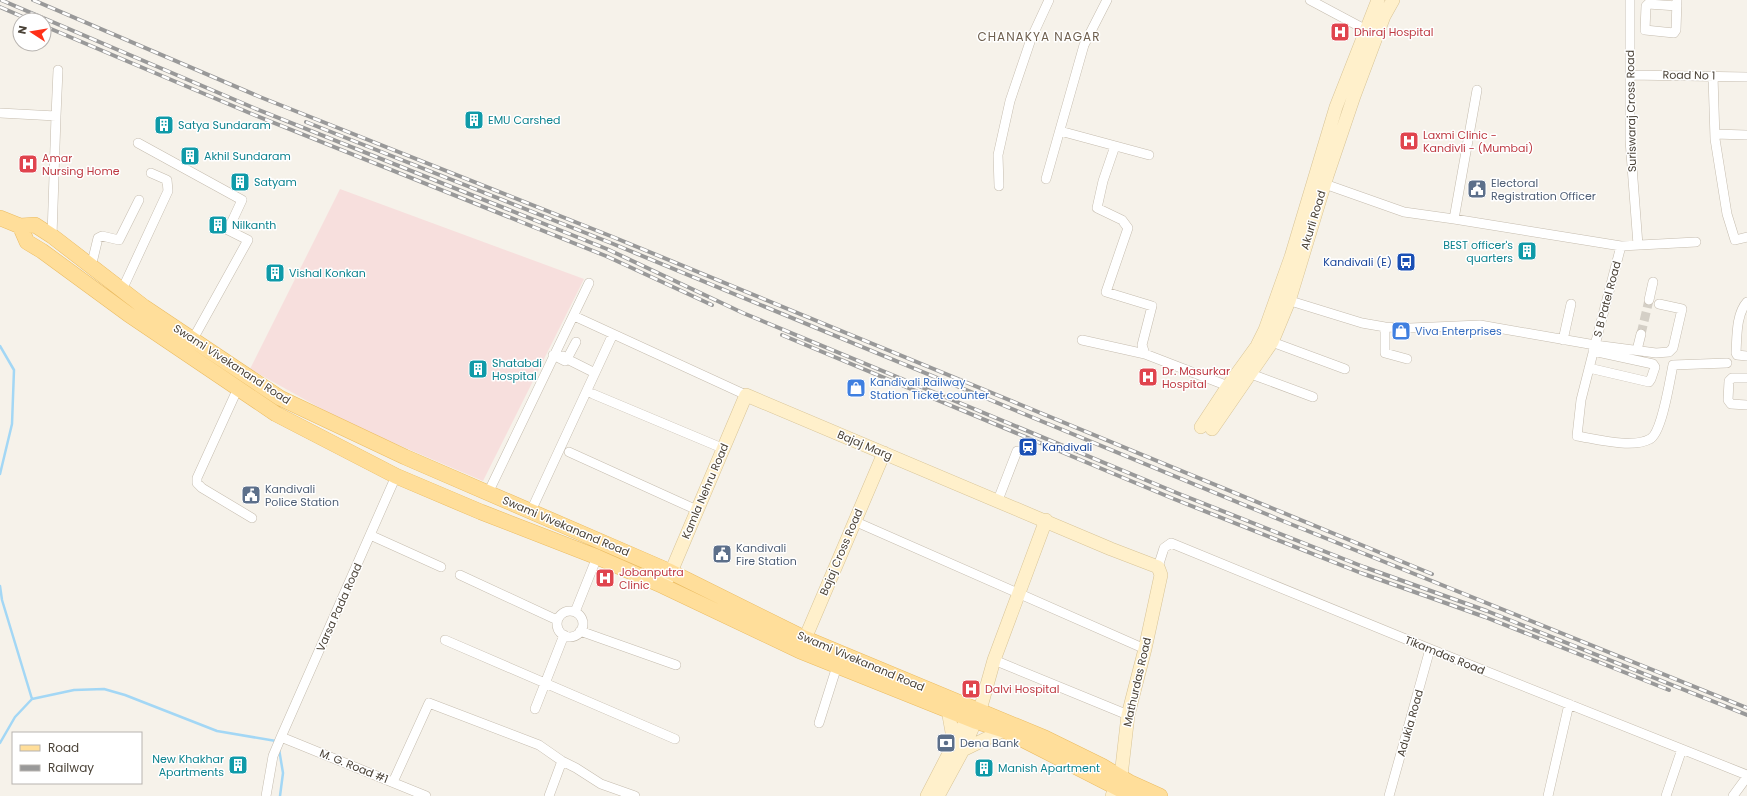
<svg xmlns="http://www.w3.org/2000/svg" width="1747" height="796" viewBox="0 0 1747 796" font-family="Poppins,sans-serif">
	<rect width="100%" height="100%" fill="#f6f2ea"/>
	<path fill="#f7dfdd" d="M340,189L584,279L483,481L347,423L250,369Z"/>
	<g fill="none" stroke-linecap="round" stroke-linejoin="round">
		<path stroke="#a3d7f5" stroke-width="2.5" d="M0,346L14,370L12,424L0,474
			M0,586L2,600L32,699L15,717L0,743
			M32,699L74,690L104,689L125,695L217,731L276,741
			M279,749L283,773L280,796"/>
		<path stroke="#d4cfc6" stroke-width="9" stroke-dasharray="9 4.5" stroke-linecap="butt" d="M1641,334L1649,300"/>
		<g stroke="#c5bcae" stroke-width="10">
			<path id="street" d="M1310,0L1370,32
				M1630,0V140L1638,245
				M1677,6L1648,4L1646,6L1645,30L1674,33L1676,30L1677,0
				M1630,75L1747,77
				M1713,76L1715,139L1727,214L1735,240L1747,237
				M0,113L56,116L52,236
				M56,116L58,70
				M1060,131L1149,155
				M1715,134L1746,135
				M138,143L242,200L228,230L248,240L193,339
				M1115,146L1103,181L1097,208L1122,220L1128,228L1106,292L1152,306L1142,345L1145,354L1228,386
				M1046,179L1084,45L1107,0
				M1319,182L1404,212L1454,219L1621,246L1696,242
				M999,186L998,155L1010,101L1031,39L1049,0
				M1454,219L1477,90
				M91,267L98,238L102,236L119,240L139,200
				M122,290L168,191L167,180L151,173
				M1284,299L1362,323L1385,327L1410,328L1480,325L1595,345L1621,246
				M1649,300L1653,282
				M1747,302C1736,314 1737,337 1736,353L1737,355L1747,356
				M1659,304L1682,309L1673,348L1669,352L1656,353L1595,345L1581,400L1577,436C1596,439 1632,449 1650,439C1662,433 1670,379 1673,365L1727,363
				M574,316L746,395
				M1385,327V353L1407,359
				M1082,340L1145,354
				M1563,340L1571,304
				M1272,342L1345,369
				M1637,350L1641,334
				M553,355L565,361L567,359L595,373
				M563,356L567,359L576,342
				M1589,368L1649,382L1651,379L1655,367L1653,364L1593,351
				M1251,374L1313,397
				M1747,378H1732L1729,381L1728,400L1731,404L1747,405
				M238,388L197,478V483L202,488L252,518
				M593,394L722,448
				M569,452L697,510
				M488,493L589,283
				M998,500L1017,451
				M531,511L613,334
				M854,521L1145,649
				M370,535L441,567
				M1158,567L1164,548L1171,543L1430,649L1747,775
				M460,575L557,620
				M557 624a13 13 0 1 1 26 0a13 13 0 1 1-26 0Z
				M575,612L597,557
				M580,631L676,665
				M445,640L675,739
				M994,660L1128,715
				M535,709L564,635
				M819,723L837,666
				M281,737L426,796
				M393,782L429,703L539,745L562,761L576,768L601,784L635,796
				M266,796L273,756L281,737L396,476
				M549,796L562,761
				M1389,796L1430,649
				M1548,796L1569,704
				M1666,796L1682,749
				M1733,796L1747,777"/>
		</g>
		<g stroke="#d8c497" stroke-width="14">
			<path id="secondary" d="M1201,427L1228,386L1257,346L1265,330L1291,257L1336,107L1378,0
				M1212,429L1272,342L1289,301L1327,176L1354,96L1384,16L1393,0
				M663,586L671,572L746,395L1111,549L1158,567L1161,575L1145,649L1128,715L1121,776L1112,796
				M801,648L884,453
				M948,710L954,743
				M963,750L1004,730
				M927,796L972,709
				M938,796L963,750L980,710L994,660L1046,520"/>
		</g>
		<g stroke="#ebbc62" stroke-width="16">
			<path id="primary" d="M0,218L20,226L35,225L52,236L144,307L280,398L405,457L671,572L804,638L1045,738L1102,766L1129,782L1160,796
				M20,226L27,242L42,251L128,314L276,414L396,476L481,512L597,557L663,586L800,651L975,721L1004,730L1133,796"/>
		</g>
		<use href="#street" stroke="#fff" stroke-width="9"/>
		<use href="#secondary" stroke="#fff0cb" stroke-width="13"/>
		<use href="#primary" stroke="#ffde9a" stroke-width="15"/>
		<g stroke="#999" stroke-width="4">
			<path id="rail" d="M1,0L254,108L607,249L743,313L1177,493L1364,567L1487,611L1747,715
				M33,0L260,97L613,237L1432,574
				M0,7L30,20
				M44,26L252,114L606,256L712,305
				M306,122L611,243L1283,521L1747,708
				M782,335L1174,499L1361,573L1485,617L1669,690"/>
		</g>
		<use href="#rail" stroke="#fff" stroke-width="2.5" stroke-dasharray="8" stroke-linecap="butt"/>
	</g>
	<defs>
		<g id="hospital-square" transform="scale(1)"><rect x="-9" y="-9" width="18" height="18" rx="4" fill="#e0444e" stroke="#fff"/><path d="M-5-5h3v3.5h4V-5h3V5h-3V1.5h-4V5h-3Z" fill="#fff"/></g>
		<g id="building-square" transform="scale(1)"><rect x="-9" y="-9" width="18" height="18" rx="4" fill="#0f9aa8" stroke="#fff"/><path d="M-4-6H4V6H1V3H-1V6H-4ZM-2.5-4.3h1.7v1.8h-1.7ZM.8-4.3h1.7v1.8H.8ZM-2.5-1h1.7V.8h-1.7ZM.8-1h1.7V.8H.8Z" fill="#fff"/></g>
		<g id="civic-square" transform="scale(1)"><rect x="-9" y="-9" width="18" height="18" rx="4" fill="#5c6f8a" stroke="#fff"/><path d="M-.6-6.5H3V-4.5H.6V-3L4-1V1h2V6H-6V1h2V-1L-.6-3ZM-1.2 2.5V6h2.4V2.5Z" fill="#fff"/></g>
		<g id="bus-square" transform="scale(1)"><rect x="-9" y="-9" width="18" height="18" rx="4" fill="#1a4fb4" stroke="#fff"/><path d="M-5-6H5V4H4V6H2V4H-2V6H-4V4H-5ZM-3.5-4V0h7V-4ZM-3.5 1.2v1.5H-2V1.2ZM2 1.2v1.5H3.5V1.2Z" fill="#fff"/></g>
		<g id="shop-square" transform="scale(1)"><rect x="-9" y="-9" width="18" height="18" rx="4" fill="#3f7fe0" stroke="#fff"/><path d="M-5-2.5h2.3a2.7 3.5 0 0 1 5.4 0H5L5.5 6h-11ZM-1.5-2.5h3a1.5 2.3 0 0 0-3 0Z" fill="#fff"/></g>
		<g id="station-square" transform="scale(1)"><rect x="-9" y="-9" width="18" height="18" rx="4" fill="#1a4fb4" stroke="#fff"/><path d="M-3-6H3Q5-6 5-4V2Q5 4 3 4L4.5 6H3L1.5 4h-3L-3 6H-4.5L-3 4Q-5 4-5 2V-4Q-5-6-3-6ZM-3.5-4v3h7v-3ZM-3.5 1v1.5H-2V1ZM2 1v1.5H3.5V1Z" fill="#fff"/></g>
		<g id="bank-square" transform="scale(1)"><rect x="-9" y="-9" width="18" height="18" rx="4" fill="#5c6f8a" stroke="#fff"/><path d="M-6-4H6V4H-6ZM0-2.3a2.3 2.3 0 1 0 0 4.6a2.3 2.3 0 1 0 0-4.6Z" fill="#fff"/></g>
	</defs>
	<g fill-rule="evenodd">
		<use href="#hospital-square" x="1340" y="32"/>
		<use href="#building-square" x="474" y="120"/>
		<use href="#building-square" x="164" y="125"/>
		<use href="#hospital-square" x="1409" y="141"/>
		<use href="#building-square" x="190" y="156"/>
		<use href="#hospital-square" x="28" y="164"/>
		<use href="#building-square" x="240" y="182"/>
		<use href="#civic-square" x="1477" y="189"/>
		<use href="#building-square" x="218" y="225"/>
		<use href="#building-square" x="1527" y="251"/>
		<use href="#bus-square" x="1406" y="262"/>
		<use href="#building-square" x="275" y="273"/>
		<use href="#shop-square" x="1401" y="331"/>
		<use href="#building-square" x="478" y="369"/>
		<use href="#hospital-square" x="1148" y="377"/>
		<use href="#shop-square" x="856" y="388"/>
		<use href="#station-square" x="1028" y="447"/>
		<use href="#civic-square" x="251" y="495"/>
		<use href="#civic-square" x="722" y="554"/>
		<use href="#hospital-square" x="605" y="578"/>
		<use href="#hospital-square" x="971" y="689"/>
		<use href="#bank-square" x="946" y="743"/>
		<use href="#building-square" x="238" y="765"/>
		<use href="#building-square" x="984" y="768"/>
	</g>
	<g text-anchor="middle" stroke-width="3" stroke-linejoin="round" paint-order="stroke">
		<g font-size="11" fill="#be3a42" stroke="#fff" text-anchor="start">
			<text x="1354" y="36">Dhiraj Hospital</text>
			<text x="1423" y="139">Laxmi Clinic -<tspan x="1423" dy="13">Kandivli - (Mumbai)</tspan></text>
			<text x="42" y="162">Amar<tspan x="42" dy="13">Nursing Home</tspan></text>
			<text x="1162" y="375">Dr. Masurkar<tspan x="1162" dy="13">Hospital</tspan></text>
			<text x="619" y="576">Jobanputra<tspan x="619" dy="13">Clinic</tspan></text>
			<text x="985" y="693">Dalvi Hospital</text>
		</g>
		<g font-size="11" fill="#4a4237" stroke="#fff">
			<text transform="translate(1689 75) rotate(1)" y="4">Road No 1</text>
			<text transform="translate(1631 111) rotate(-91)" y="4">Suriswaraj Cross Road</text>
			<text transform="translate(1313 220) rotate(-73)" y="4">Akurli Road</text>
			<text transform="translate(1607 299) rotate(-75)" y="4">S B Patel Road</text>
			<text transform="translate(232 364) rotate(33)" y="4">Swami Vivekanand Road</text>
			<text transform="translate(865 445) rotate(23)" y="4">Bajaj Marg</text>
			<text transform="translate(705 491) rotate(-67)" y="4">Kamla Nehru Road</text>
			<text transform="translate(566 526) rotate(23)" y="4">Swami Vivekanand Road</text>
			<text transform="translate(841 552) rotate(-67)" y="4">Bajaj Cross Road</text>
			<text transform="translate(339 607) rotate(-66)" y="4">Varsa Pada Road</text>
			<text transform="translate(1445 655) rotate(22)" y="4">Tikamdas Road</text>
			<text transform="translate(861 661) rotate(23)" y="4">Swami Vivekanand Road</text>
			<text transform="translate(1137 682) rotate(-77)" y="4">Mathurdas Road</text>
			<text transform="translate(1410 723) rotate(-74)" y="4">Adukia Road</text>
			<text transform="translate(354 766) rotate(22)" y="4">M. G. Road #1</text>
		</g>
		<g font-size="11" fill="#0d838f" stroke="#fff" text-anchor="start">
			<text x="488" y="124">EMU Carshed</text>
			<text x="178" y="129">Satya Sundaram</text>
			<text x="204" y="160">Akhil Sundaram</text>
			<text x="254" y="186">Satyam</text>
			<text x="232" y="229">Nilkanth</text>
			<text x="1513" y="249" text-anchor="end">BEST officer's<tspan x="1513" dy="13">quarters</tspan></text>
			<text x="289" y="277">Vishal Konkan</text>
			<text x="492" y="367">Shatabdi<tspan x="492" dy="13">Hospital</tspan></text>
			<text x="224" y="763" text-anchor="end">New Khakhar<tspan x="224" dy="13">Apartments</tspan></text>
			<text x="998" y="772">Manish Apartment</text>
		</g>
		<g font-size="11" fill="#4e5e75" stroke="#fff" text-anchor="start">
			<text x="1491" y="187">Electoral<tspan x="1491" dy="13">Registration Officer</tspan></text>
			<text x="265" y="493">Kandivali<tspan x="265" dy="13">Police Station</tspan></text>
			<text x="736" y="552">Kandivali<tspan x="736" dy="13">Fire Station</tspan></text>
			<text x="960" y="747">Dena Bank</text>
		</g>
		<g font-size="11" fill="#164399" stroke="#fff" text-anchor="end">
			<text x="1392" y="266">Kandivali (E)</text>
			<text x="1042" y="451" text-anchor="start">Kandivali</text>
		</g>
		<g font-size="11" fill="#366cbe" stroke="#fff" text-anchor="start">
			<text x="1415" y="335">Viva Enterprises</text>
			<text x="870" y="386">Kandivali Railway<tspan x="870" dy="13">Station Ticket counter</tspan></text>
		</g>
		<g font-size="12" letter-spacing="1" fill="#6e5f4e" stroke="#fff">
			<text x="1039" y="41">CHANAKYA NAGAR</text>
		</g>
	</g>
	<rect x="12" y="732" width="130" height="52" fill="#ffffff" stroke="#b7b3af"/>
	<rect x="20" y="745" width="20" height="6" fill="#ffde9a" stroke="#b7b3af"/>
	<text x="48" y="752" font-size="12" fill="#4a4237">Road</text>
	<rect x="20" y="765" width="20" height="6" fill="#999999" stroke="#b7b3af"/>
	<text x="48" y="772" font-size="12" fill="#4a4237">Railway</text>
	<g transform="translate(32 32) rotate(282)"><circle r="19" fill="#ffffff" stroke="#b7b3af"/>
	<path d="M0-3L7 15L0 10L-7 15Z" fill="#ff3018"/>
	<text y="-6" font-size="11" font-weight="bold" text-anchor="middle" fill="#4a4237">N</text>
	</g>
</svg>
